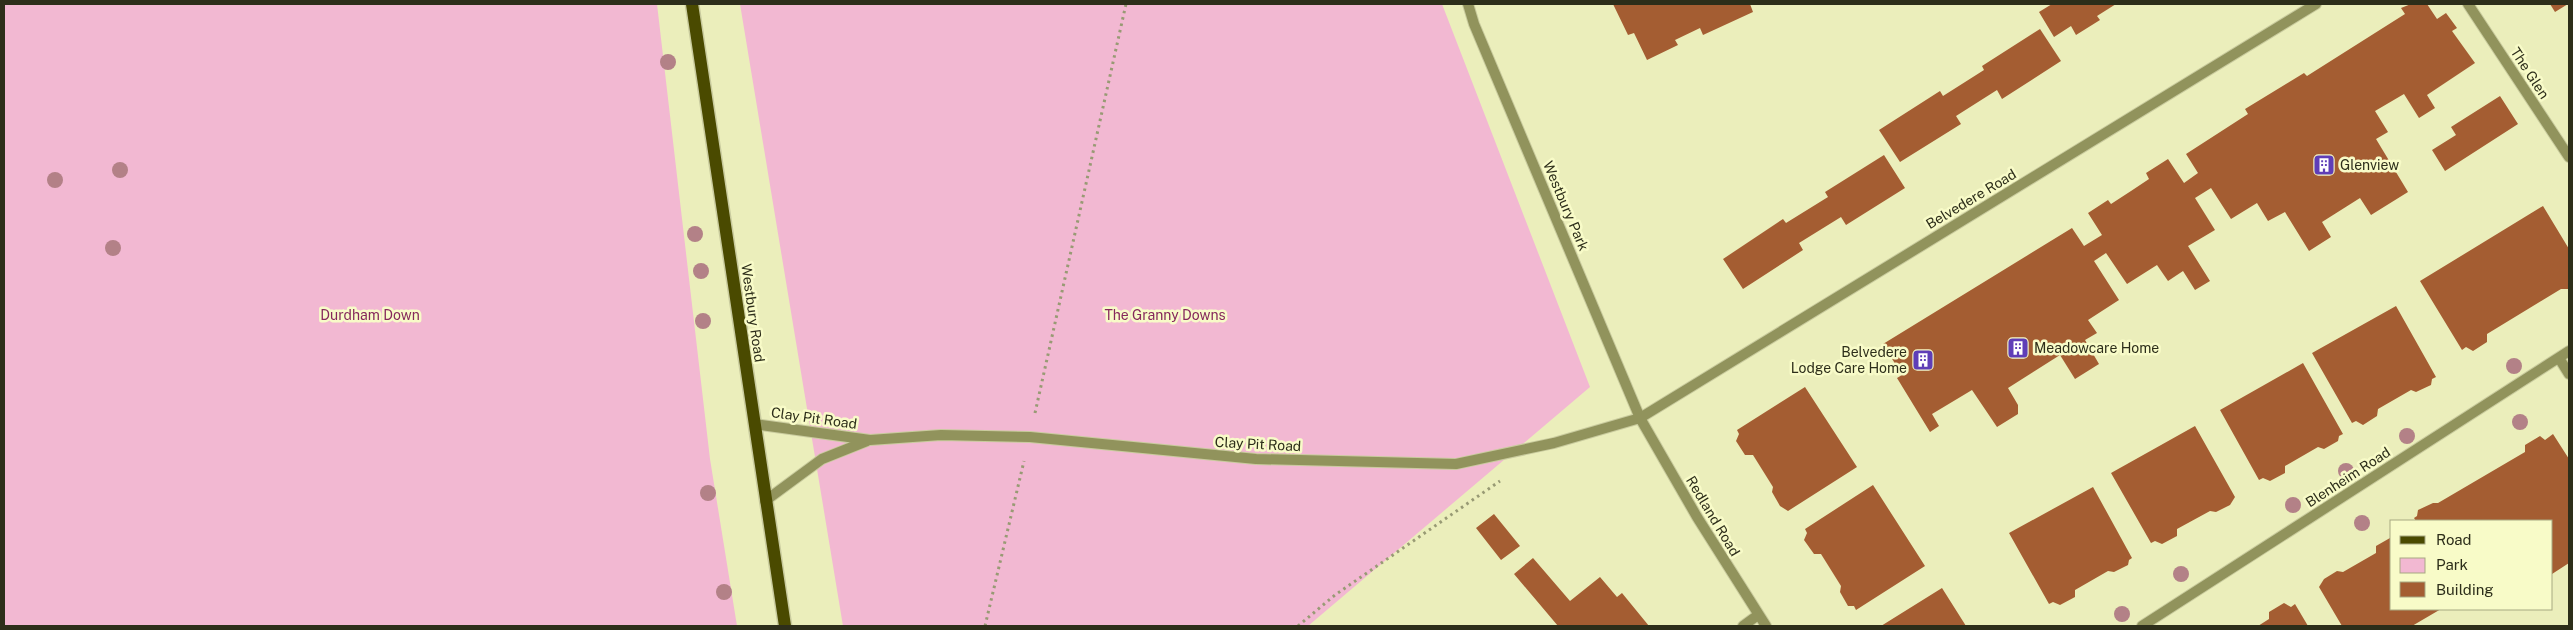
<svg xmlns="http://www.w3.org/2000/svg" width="2573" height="630" viewBox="0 0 2573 630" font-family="'Public Sans',sans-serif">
	<rect width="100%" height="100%" fill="#ebeebb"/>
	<path fill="#f2b8d2" d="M4,4H657L710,459L737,626H4Z
		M740,4H1442L1590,387L1308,626H843Z"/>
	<path fill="#a45d32" d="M1613,4H1750L1753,12L1703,35L1700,28L1675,40L1678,45L1647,60L1634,33L1628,35Z
		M2052,4H2116L2097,16L2100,20L2076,35L2071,26L2054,37L2039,12Z
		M2411,4H2427L2437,19L2446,13L2457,28L2452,31L2475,63L2427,95L2435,108L2419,118L2404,94L2375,111L2388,132L2376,139L2408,192L2371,215L2360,198L2322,222L2331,237L2309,251L2285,212L2268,221L2257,203L2231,219L2211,188L2195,198L2215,230L2188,246L2210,281L2195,290L2183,271L2168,281L2157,265L2127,284L2106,253L2094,261L2119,300L2088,320L2097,333L2085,340L2099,364L2075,379L2060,355L2008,388L2018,405V414L1997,427L1972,390L1932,414L1939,426L1930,432L1897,378L1902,375L1883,344L2072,228L2084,246L2102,235L2088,213L2108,200L2111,204L2131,191L2149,179L2146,173L2168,159L2184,183L2198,173L2186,154L2248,114L2245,109L2304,73L2307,76L2405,14L2401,8Z
		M2550,4H2568L2555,12Z
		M2040,29L2061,61L2002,99L1997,90L1956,116L1961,124L1900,162L1879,130L1940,91L1943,96L1984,70L1982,66Z
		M2500,96L2518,124L2445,171L2432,150L2456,135L2451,127Z
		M1884,155L1905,188L1846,225L1841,217L1799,243L1803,250L1743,289L1723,259L1783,219L1786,223L1828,197L1825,192Z
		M2543,206L2569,249V289H2561L2487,334V342L2473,351L2466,347L2462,350L2420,281Z
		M2396,306L2436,377L2432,379L2431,385L2416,392L2411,390L2378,409L2377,416L2363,425L2356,421L2352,423L2312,353Z
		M2303,363L2343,434L2339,436L2338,441L2324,449L2318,447L2285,466V473L2270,481L2263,478L2259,480L2220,410Z
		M1805,387L1857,467L1788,511L1780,506L1772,492L1773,487L1753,455H1745L1736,441L1739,434L1737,430Z
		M2195,426L2235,497L2230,505L2216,512L2210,511L2177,529V536L2162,544L2155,541L2151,543L2111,473Z
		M2553,434L2569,459V563L2552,574V521H2416L2414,518L2417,516L2418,510L2433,503H2438L2525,452V445L2540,436L2545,440Z
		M1873,485L1925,566L1856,610L1854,606H1848L1840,592L1841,586L1821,554H1814L1804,540L1807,533L1805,529Z
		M2093,487L2132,558L2129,560L2128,565L2114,572L2108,571L2075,590V597L2060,605L2053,602L2049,604L2009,533Z
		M1494,514L1520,546L1501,560L1476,528Z
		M2390,538L2392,609H2441L2412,626H2342L2319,587L2324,579L2337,571L2343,572L2376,553V546Z
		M1533,558L1570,601L1600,577L1617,597L1622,593L1649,626H1558L1514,574Z
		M1942,588L1966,626H1881Z
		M2284,603L2291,607L2295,604L2308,626H2258L2269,619V612Z"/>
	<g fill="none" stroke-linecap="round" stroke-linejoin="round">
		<g stroke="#c9cb9e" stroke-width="12">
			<path id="minor" d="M1468,4L1474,24L1640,418L1697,517L1766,626
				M2468,4L2569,157
				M2559,358L2569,374
				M754,424L870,440L941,435L1030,437L1256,459L1456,464L1554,443L1640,418L2316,4
				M765,501L822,459L867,441
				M1743,626L1758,615
				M2142,626L2569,351"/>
		</g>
		<g stroke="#c9cb9e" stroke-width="15">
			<path id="primary" d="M692,4L785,626"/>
		</g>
		<path stroke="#989a74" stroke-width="3" stroke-dasharray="2.5 4" stroke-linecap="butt" d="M1035,413L1126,4
			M985,626L1024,461
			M1298,626L1335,595L1500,481"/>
		<use href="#minor" stroke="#91935c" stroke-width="10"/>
		<use href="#primary" stroke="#4a4a00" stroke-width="12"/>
	</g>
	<g fill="#b38187">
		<circle cx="668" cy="62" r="8"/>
		<circle cx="120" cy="170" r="8"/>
		<circle cx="55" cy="180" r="8"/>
		<circle cx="695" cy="234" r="8"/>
		<circle cx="113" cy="248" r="8"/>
		<circle cx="701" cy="271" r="8"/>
		<circle cx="703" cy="321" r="8"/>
		<circle cx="2514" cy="366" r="8"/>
		<circle cx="2520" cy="422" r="8"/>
		<circle cx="2407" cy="436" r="8"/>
		<circle cx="2346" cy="471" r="8"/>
		<circle cx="708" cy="493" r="8"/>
		<circle cx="2293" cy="505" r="8"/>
		<circle cx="2362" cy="523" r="8"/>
		<circle cx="2181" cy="574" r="8"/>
		<circle cx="724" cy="592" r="8"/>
		<circle cx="2122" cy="614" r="8"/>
	</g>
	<defs>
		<g id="building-square" transform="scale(1.125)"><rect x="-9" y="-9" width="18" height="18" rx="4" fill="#5f3eb7" stroke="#f8fbc8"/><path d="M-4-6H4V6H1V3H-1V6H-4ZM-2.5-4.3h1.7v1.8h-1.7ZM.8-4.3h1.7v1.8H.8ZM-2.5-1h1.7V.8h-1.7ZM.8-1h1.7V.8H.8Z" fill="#fff"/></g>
	</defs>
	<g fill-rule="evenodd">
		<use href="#building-square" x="2324" y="165"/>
		<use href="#building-square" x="2018" y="348"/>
		<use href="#building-square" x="1923" y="360"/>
	</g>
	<g text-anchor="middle" stroke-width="5" stroke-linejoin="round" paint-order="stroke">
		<g font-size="14" fill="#2d2e1a" stroke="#f8fbc8">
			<text transform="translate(2530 73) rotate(57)" y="5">The Glen</text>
			<text transform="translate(1971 199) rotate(-31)" y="5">Belvedere Road</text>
			<text transform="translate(1566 206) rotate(67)" y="5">Westbury Park</text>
			<text transform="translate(753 313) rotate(82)" y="5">Westbury Road</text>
			<text transform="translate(814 418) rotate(8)" y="5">Clay Pit Road</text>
			<text transform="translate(1258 444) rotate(3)" y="5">Clay Pit Road</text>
			<text transform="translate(2348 477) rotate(-33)" y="5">Blenheim Road</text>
			<text transform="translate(1713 516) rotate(59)" y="5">Redland Road</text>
		</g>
		<g font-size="14" fill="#2d2e1a" stroke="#f8fbc8" text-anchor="start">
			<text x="2340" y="170">Glenview</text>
			<text x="2034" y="353">Meadowcare Home</text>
			<text x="1907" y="357" text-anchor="end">Belvedere<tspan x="1907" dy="16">Lodge Care Home</tspan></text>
		</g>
		<g font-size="14" fill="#86285c" stroke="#f8fbc8">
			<text x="370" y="320">Durdham Down</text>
			<text x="1165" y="320">The Granny Downs</text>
		</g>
	</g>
	<rect width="2573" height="630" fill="none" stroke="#2d2e1a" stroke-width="10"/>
	<rect x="2390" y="520" width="162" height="90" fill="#f8fbc8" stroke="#a7a982"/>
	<rect x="2400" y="536" width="25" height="8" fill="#4a4a00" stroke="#a7a982"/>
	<text x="2436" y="545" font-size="15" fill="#2d2e1a">Road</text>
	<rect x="2400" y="558" width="25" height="15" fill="#f2b8d2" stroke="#a7a982"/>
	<text x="2436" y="570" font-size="15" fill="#2d2e1a">Park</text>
	<rect x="2400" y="582" width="25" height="15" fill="#a45d32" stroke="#a7a982"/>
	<text x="2436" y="595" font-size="15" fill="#2d2e1a">Building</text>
</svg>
